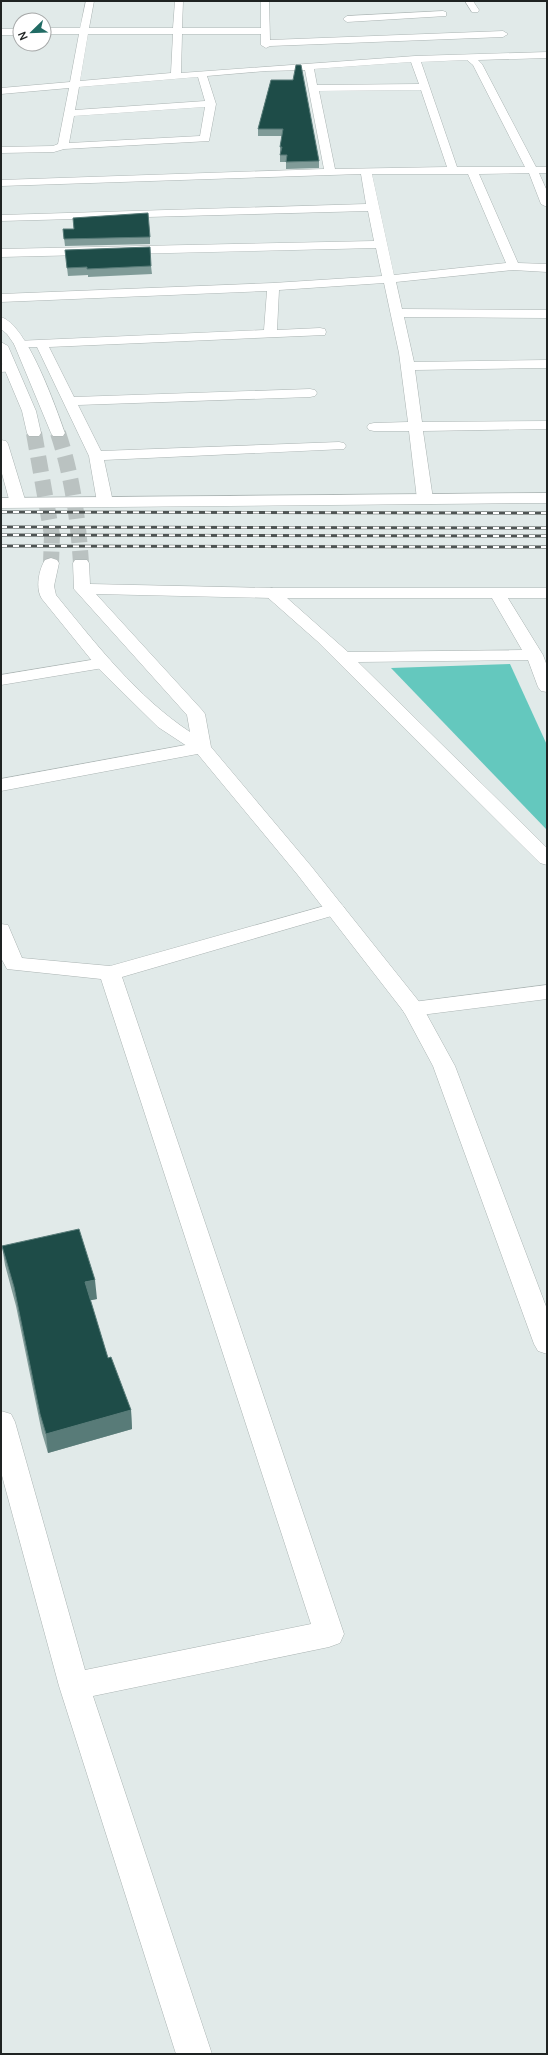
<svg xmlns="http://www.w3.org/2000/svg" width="548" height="2055" viewBox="0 0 548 2055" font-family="Manrope,sans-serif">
	<rect width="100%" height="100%" fill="#e1eae9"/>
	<path fill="#64c8be" d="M510,664L547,745V830L391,668Z"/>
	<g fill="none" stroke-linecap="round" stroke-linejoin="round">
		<path stroke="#bac2c1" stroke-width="16" stroke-dasharray="16 8" stroke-linecap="butt" d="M34,433L52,535L51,563
			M58,433C72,475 78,518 81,563"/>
		<g stroke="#abb4b3" stroke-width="1">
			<path id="minor" d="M86,1H94L89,28H173L175,1H183L182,28H261V1H269L270,40L503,31L508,34L503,37L270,46L266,48L261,45V34H182L181,73L415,56L547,52V58L478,60L482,64L536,167H547V173H539L547,191V207L541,204L529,173L479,174L518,263L547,264V272L513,270L396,282L402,309L547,310V318L404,317L414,362L547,360V368L415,370L422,422L547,421V429L423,431L433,499L430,502H420L417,499L409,431H374L369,430L367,427L369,424L374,423L408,422L399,353L384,283L279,290L277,330L320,328L325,329L326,332L325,335L49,347L74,397L310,389L315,390L317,393L315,396L310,397L78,405L101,451L339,442L344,443L346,446L344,449L104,460L113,502L110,505H100L97,502L89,456L37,347H16L14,344L16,341L264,330L267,291L1,302V294L273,283L382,276L376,248L1,257V249L374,241L368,211L1,221V215L366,204L361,174L1,186V180L324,169L305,70L266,71L207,76L216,104L209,141L64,149L54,152L1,153V147L53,146L58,144L69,88L1,94V88L70,82L79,34H44V28H80ZM88,34H173L171,73L80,81ZM467,60L473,65L525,167H457L421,62ZM411,62L419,84L317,85L314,69ZM198,77L205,101L75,110L79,87ZM421,90L447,167L335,169L319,91ZM205,107L200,136L69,143L74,116ZM372,174H468L506,263L394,275Z
				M465,1H473L479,10L478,12H472Z
				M443,11L446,12V16L347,22L343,19L347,16Z
				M1,29H20V35H1Z
				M1,364L15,365L17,368L15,371L1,372Z
				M1,440L6,441L8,444L26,503L23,506H13L10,503L1,470Z
				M272,588L278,590L348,652L522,650L489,593L491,590H503L543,655L547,666V692L541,691L538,687L528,660L358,662L547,848V865L540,863L317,641L266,596L264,593L266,590Z
				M103,658L109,659L112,663L109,667L1,685V675Z
				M202,742L208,744L211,748L208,752L1,791V779Z
				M335,903L342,905L345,909L342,913L122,977L344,1634L340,1643L329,1647L93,1696L212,2054H176L59,1686L1,1472V1411L11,1414L15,1422L85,1670L311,1624L101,979L7,969L1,958V924L8,925L22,958L110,966Z
				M547,985V999L413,1016L405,1014L402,1009L405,1004L413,1002Z"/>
		</g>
		<g stroke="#abb4b3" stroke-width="1">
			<path id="tertiary" d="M1,317C27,324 56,408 65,433L63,436H53L51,433L14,344L7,334L1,329Z
				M1,342L8,346L36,411L41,433L39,436H29L27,433L22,411L1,361Z
				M547,493V503L1,508V498Z
				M51,558L57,560L59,563L54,586L56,595C96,644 137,697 190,732L187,715L74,589L73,563L75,560H87L89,563L90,584L272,588H547V598H272L96,594L202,710L205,714L211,747L311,866L421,1004L455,1066L547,1309V1354L538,1351L534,1344L433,1066L404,1012L297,874L196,752L158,727L97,667L42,599C35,589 39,569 45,560Z"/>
		</g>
		<use href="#minor" fill="#fff" fill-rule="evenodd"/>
		<use href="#tertiary" fill="#fff" fill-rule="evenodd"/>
		<g stroke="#4e5453" stroke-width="3">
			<path id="rail" d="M1,512L547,513
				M1,527L547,528
				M1,535L547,536
				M1,546L547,547"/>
		</g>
		<use href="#rail" stroke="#fff" stroke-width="2" stroke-dasharray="6" stroke-linecap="butt"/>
	</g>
	<path fill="#809b98" d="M271,80L319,161V168L286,169V162H280V147L282,136H258V129Z
		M73,218L150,237V244L65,246L63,229H74Z
		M65,250L151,266L152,274L88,277V275L68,276Z
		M2,1246L97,1299L90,1300L108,1358L131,1410L132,1429L48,1453L42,1433L16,1306L5,1265Z"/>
	<path fill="#587b78" d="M95,1280L97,1299L87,1301L85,1282Z
		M131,1410L132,1429L48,1453L46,1434Z"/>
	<path fill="#1e4c48" stroke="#587b78" d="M296,65H301L319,161L286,162L287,155H280L282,147H280L283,129H258L271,80H293Z
		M148,213L150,237L64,239L63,229H74L73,218Z
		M150,247L151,266L87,269V267L67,268L65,250Z
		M79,1229L95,1280L85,1282L108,1358L111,1357L131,1410L46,1434L40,1414L14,1287L2,1246Z"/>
	<rect width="548" height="2055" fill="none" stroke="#1f2322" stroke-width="4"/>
	<g transform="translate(32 32) rotate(247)"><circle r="19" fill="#ffffff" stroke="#a5a7a7"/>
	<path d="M0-3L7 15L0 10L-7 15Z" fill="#216b64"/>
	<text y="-6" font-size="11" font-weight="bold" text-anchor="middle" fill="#1f2322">N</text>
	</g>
</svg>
